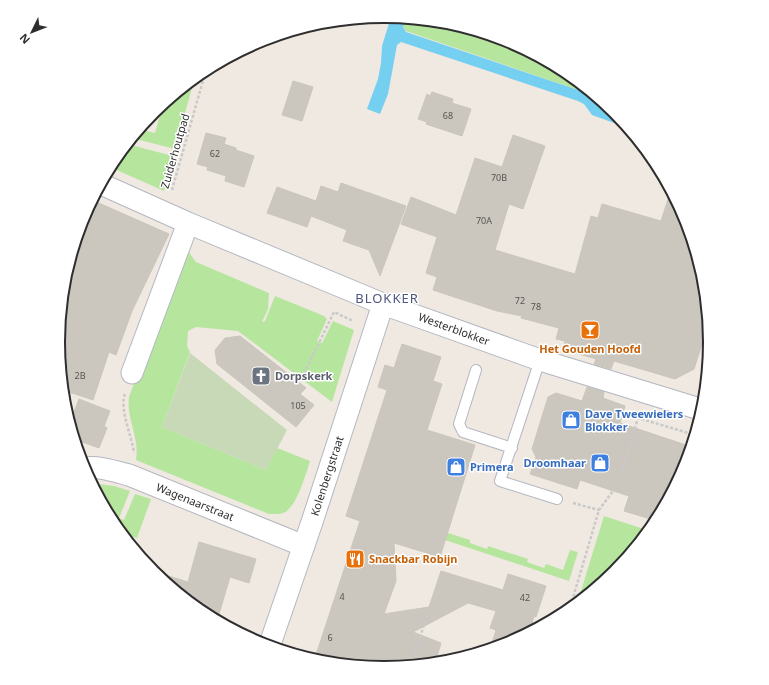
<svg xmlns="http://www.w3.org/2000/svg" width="769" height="685" viewBox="0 0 769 685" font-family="'Noto Sans',sans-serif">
	<rect width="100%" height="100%" fill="#efe9e1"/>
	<path fill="#b6e59e" d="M406,18L448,22L510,41L566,71L615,111L601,107L587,93L406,31L403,27Z
		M195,77L175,149L132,138L139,129L155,133L163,104Z
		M127,144L173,156L164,191L110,167L113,161Z
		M188,251L196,262L269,293L268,309L262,322L265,321L275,296L324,316L327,319L317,341L322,343L333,321L354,330L332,402L238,331L196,327L188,331L187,346L190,352L162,427L266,470L277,448L310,461C306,474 298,501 288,510C283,515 275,514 269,514L136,460C140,438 126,419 129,397L181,256Z
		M91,483L114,486L130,491L119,518L124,520L135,494L151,499L137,538L120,533L113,524Z
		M604,516L650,531L632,554L627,552L622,556L624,563L615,574L577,604Z
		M448,533L470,540V543L487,549L488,546L528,559L527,562L544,568L546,564L563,570L570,550L578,552L569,581L445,540Z"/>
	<path fill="#c8d9b8" d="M190,353L287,430L266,470L162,427Z"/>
	<path fill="#75cff0" d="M391,17L406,18L403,27L406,32L587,93L602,107L616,112L628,128L592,115L584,104L578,101L401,42L397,45L388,94L380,114L367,109L378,79L381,63L382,46Z"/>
	<path fill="#cbc7bf" stroke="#cbc5ba" d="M293,81L313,87L302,121L282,115Z
		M432,92L453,99L452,103L471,109L462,136L426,124L427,122L418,119L427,94L430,96Z
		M206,133L226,138L224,144L236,148V150L254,156L244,187L225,181L226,176L207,170L208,167L197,164Z
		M513,135L545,146L523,209L509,204L495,250L575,274L591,216L598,218L602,204L661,221L671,190L686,218L705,279L709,322L694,369L675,379L614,361L611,369L594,364L596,359L563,349L565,341L556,339L559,328L521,318L522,316L497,311L433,290L437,277L426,273L437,237L401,224L411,197L456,215L475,158L502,167Z
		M341,183L406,206L380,276L369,250L343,241L347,230L311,216L307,227L267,213L277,187L316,201L321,186L338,192Z
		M92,200L169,234L132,311L116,355L109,352L93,400L63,390L58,342L64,279L83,217Z
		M240,336L306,388L300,394L314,405L296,427L217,364L215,350L225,338Z
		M402,344L441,357L433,381L442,384L427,430L475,445L440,557L394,543L396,581L384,614L429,607L441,571L503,590L508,574L546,586L536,617L534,616L529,634L509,644L490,650L496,630L490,628L496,611L468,603L413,632L441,643L435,664L384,669L321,663L314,661L360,521L346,516L387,390L378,387L385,365L394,368Z
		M587,387L604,392L603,398L625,406L620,423L692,447L686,468L657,521L624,511L629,496L580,480L577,489L530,474L536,457L532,449L548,397L556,393L582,401Z
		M79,399L110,411L104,426L107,428L99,448L74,439L70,423Z
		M199,542L256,559L249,583L230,577L217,621L203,614L152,571L188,582Z"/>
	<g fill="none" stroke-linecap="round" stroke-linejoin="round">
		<g stroke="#b4b7c1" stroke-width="12">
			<path id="lane" d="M540,360L500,481L557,499
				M476,370L459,424L463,432L512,448"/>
		</g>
		<g stroke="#b4b7c1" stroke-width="23">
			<path id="street" d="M101,184L188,223L383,304L540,360L703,410
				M132,373L188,223
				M83,468C99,466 114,471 129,475L304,546
				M269,647L313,519L383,304"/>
		</g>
		<path stroke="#c9c9c9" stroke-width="2.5" stroke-dasharray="3 2" stroke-linecap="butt" d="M172,190L206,70
			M302,378L334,312L353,321
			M125,394C119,409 132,436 134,453
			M573,503L599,510
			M569,611L599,510L618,484L638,418L695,435L696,432
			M411,666L428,612"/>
		<use href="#lane" stroke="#fff" stroke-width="10"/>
		<use href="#street" stroke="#fff" stroke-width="21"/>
	</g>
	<defs>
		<g id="bar-square" transform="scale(1)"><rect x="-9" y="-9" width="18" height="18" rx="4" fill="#e8710a" stroke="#fff"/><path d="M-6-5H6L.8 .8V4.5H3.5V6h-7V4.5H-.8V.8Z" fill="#fff"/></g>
		<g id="church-square" transform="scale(1)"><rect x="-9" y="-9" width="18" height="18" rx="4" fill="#6b7280" stroke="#fff"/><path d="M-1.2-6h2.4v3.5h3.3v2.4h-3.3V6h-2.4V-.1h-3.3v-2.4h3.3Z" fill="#fff"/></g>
		<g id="shop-square" transform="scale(1)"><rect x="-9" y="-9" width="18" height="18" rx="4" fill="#3f7fe0" stroke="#fff"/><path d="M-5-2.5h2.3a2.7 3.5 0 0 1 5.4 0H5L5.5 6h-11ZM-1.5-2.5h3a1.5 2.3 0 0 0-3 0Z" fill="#fff"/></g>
		<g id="restaurant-square" transform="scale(1)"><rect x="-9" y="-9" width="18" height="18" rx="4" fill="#e8710a" stroke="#fff"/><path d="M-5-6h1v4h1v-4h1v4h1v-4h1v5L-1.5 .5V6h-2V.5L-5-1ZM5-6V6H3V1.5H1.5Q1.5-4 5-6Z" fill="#fff"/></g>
	</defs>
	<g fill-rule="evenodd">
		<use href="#bar-square" x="590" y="330"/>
		<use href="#church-square" x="261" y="376"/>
		<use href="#shop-square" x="571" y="420"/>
		<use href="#shop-square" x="600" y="463"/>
		<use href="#shop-square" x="456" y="467"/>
		<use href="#restaurant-square" x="355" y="559"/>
	</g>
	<g text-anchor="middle" stroke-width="3" stroke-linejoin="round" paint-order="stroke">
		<g font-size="9" fill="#555452">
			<text x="448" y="119">68</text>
			<text x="215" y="157">62</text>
			<text x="499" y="181">70B</text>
			<text x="484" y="224">70A</text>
			<text x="520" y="304">72</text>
			<text x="536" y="310">78</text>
			<text x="80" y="379">2B</text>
			<text x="298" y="409">105</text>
			<text x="342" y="600">4</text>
			<text x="525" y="601">42</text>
			<text x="330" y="641">6</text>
		</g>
		<g font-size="11" fill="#2e2e2e" stroke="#fff">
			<text transform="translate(175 151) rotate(-74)" y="4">Zuiderhoutpad</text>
			<text transform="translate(454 329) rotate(20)" y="4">Westerblokker</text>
			<text transform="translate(327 476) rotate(-72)" y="4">Kolenbergstraat</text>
			<text transform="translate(195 502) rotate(22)" y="4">Wagenaarstraat</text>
		</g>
		<g font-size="11" font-weight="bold" fill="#c56008" stroke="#fff">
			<text x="590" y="353">Het Gouden Hoofd</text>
			<text x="369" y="563" text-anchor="start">Snackbar Robijn</text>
		</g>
		<g font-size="11" font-weight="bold" fill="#5b616d" stroke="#fff" text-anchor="start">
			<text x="275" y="380">Dorpskerk</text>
		</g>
		<g font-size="11" font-weight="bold" fill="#366cbe" stroke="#fff" text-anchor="start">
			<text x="585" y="418">Dave Tweewielers<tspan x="585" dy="13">Blokker</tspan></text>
			<text x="586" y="467" text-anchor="end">Droomhaar</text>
			<text x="470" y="471">Primera</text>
		</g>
		<g font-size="13" letter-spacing="1" fill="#4d5680" stroke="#fff">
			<text x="387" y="303">BLOKKER</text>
		</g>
	</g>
	<path d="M0 0H769V685H0ZM65 342a319 319 0 1 1 638 0a319 319 0 1 1-638 0Z" fill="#fff" fill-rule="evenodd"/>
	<path fill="none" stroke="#2e2e2e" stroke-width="2" d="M65 342a319 319 0 1 1 638 0a319 319 0 1 1-638 0Z"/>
	<g transform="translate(32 32) rotate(227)" stroke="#ffffff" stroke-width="3" paint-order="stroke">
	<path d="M0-3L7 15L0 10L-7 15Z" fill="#2e2e2e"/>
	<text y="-6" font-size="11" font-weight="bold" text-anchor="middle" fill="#2e2e2e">N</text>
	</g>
</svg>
